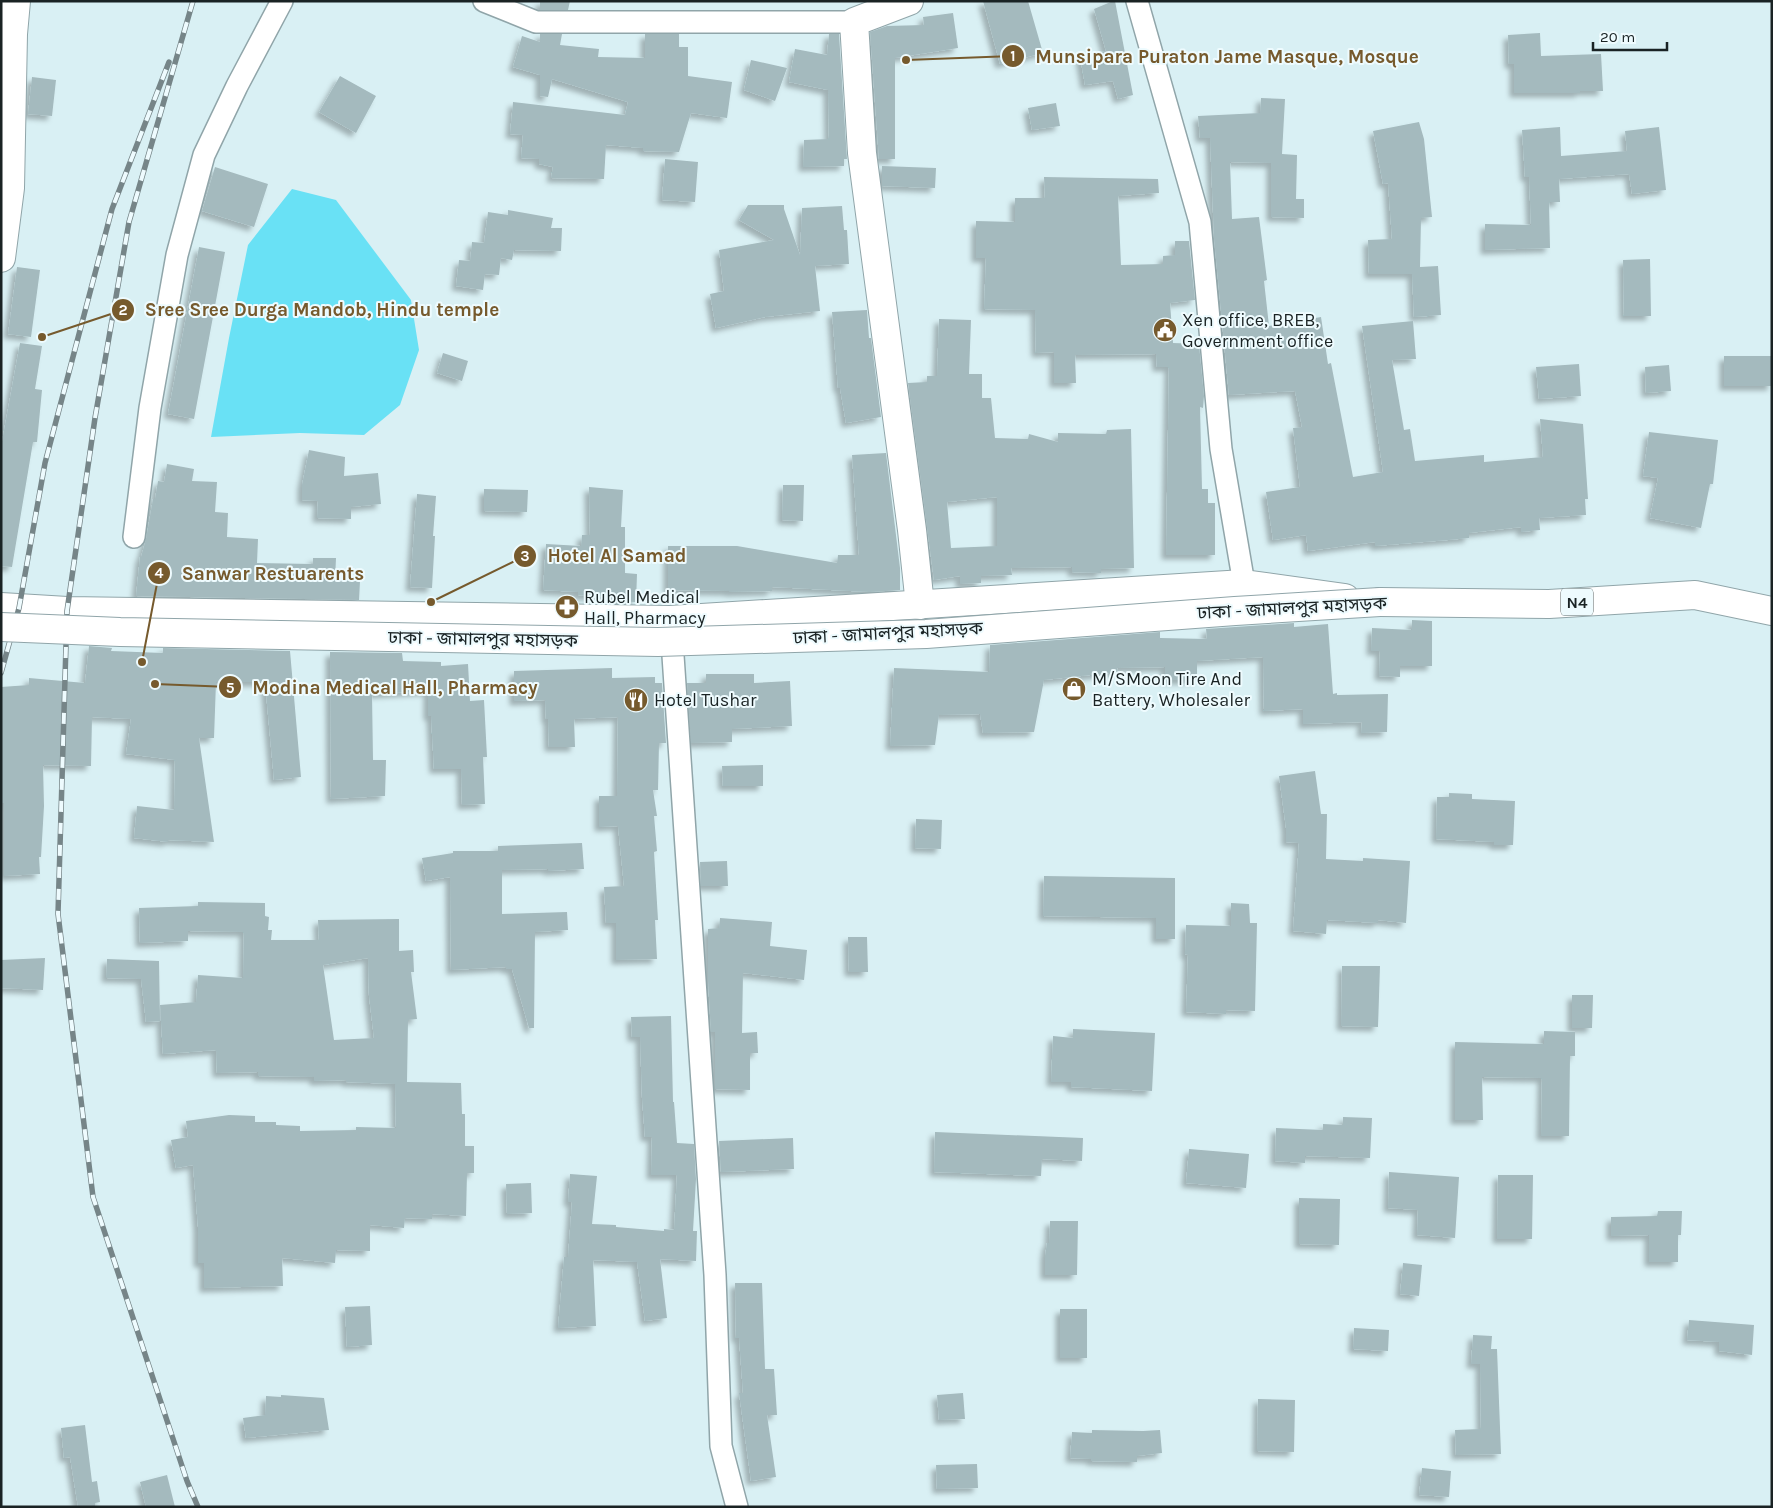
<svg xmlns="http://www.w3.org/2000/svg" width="1773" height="1508" viewBox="0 0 1773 1508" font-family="Karla,'Noto Sans Bengali',sans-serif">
	<defs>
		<filter id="shadow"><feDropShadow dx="-4.5" dy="4.5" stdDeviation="2.5" flood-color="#0004"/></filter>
	</defs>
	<rect width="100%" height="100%" fill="#d9f0f4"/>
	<path fill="#69e1f5" d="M292,189L336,200L411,300L419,350L400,405L364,435L300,433L211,437L229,338L248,245Z"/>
	<path fill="#a4babe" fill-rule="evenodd" filter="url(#shadow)" d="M540,1H570L568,10H540Z
		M983,1H1028L1043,53L1000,64Z
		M1113,1H1115L1133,95L1118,99L1113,81L1085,85L1080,56L1106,51L1094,9Z
		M953,13L958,48L895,58V159H879L870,32L887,26L924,25L923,17Z
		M1540,33L1541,56L1601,54L1603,91H1580V93H1514V64H1509L1508,35Z
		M540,34H562L560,45L599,49L598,57L645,58V34H679V47H688V76L732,82L727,118L691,113L679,152L643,151V148L606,145L604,179L551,178L553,167L539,164V159L521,158L523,135L510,134L513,102L625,115L628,102L552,79L548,97L540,96V75L513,67L522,36L540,42Z
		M829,34H839L847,159H844V166L803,167L804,140L829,139L828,90L789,82L795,49L827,55Z
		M751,60L787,68L775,101L744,90Z
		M340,76L376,96L356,133L319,112Z
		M32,77L56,80L52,116L28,114Z
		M1261,98L1285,99L1282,154L1297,155L1296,199H1304V218L1271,217V163L1230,162L1232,219L1259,217L1267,280L1264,281L1269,326L1321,317L1328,364L1331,363L1353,477L1383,472L1362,326L1413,321L1416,359L1392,360L1404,430L1410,429L1415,461L1484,455V462L1543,457L1540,419L1583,424L1588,499H1585L1586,515L1539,518L1540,530L1521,532V527L1469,533V538L1448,540L1375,546V542L1308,551L1306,535L1273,540L1266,492L1300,487L1293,428L1302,427L1295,391L1229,395L1214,238L1210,138H1200L1198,116L1260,113Z
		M1056,103L1060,126L1032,130L1028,108Z
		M1419,122L1424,139L1432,217L1421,218L1420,267L1438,266L1441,315L1414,317L1412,274H1369L1368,240L1392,239L1388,183L1383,184L1373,131Z
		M1560,127L1561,156L1627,151L1625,131L1659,127L1666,190L1632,194L1629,174L1559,179L1560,202H1549L1550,248L1485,250V224L1531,225L1529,177H1525L1522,130Z
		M665,159L698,162L695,202L662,200Z
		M882,166L936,168L935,188L882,186Z
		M215,167L268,184L254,227L202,211Z
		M1044,177L1158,179L1159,193L1118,196L1121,265L1163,264V256L1175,255V241H1189L1195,300L1170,303L1173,343L1199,344L1204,396L1203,408L1200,407L1202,489H1208V503H1215V555H1166L1169,367H1157L1156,354L1075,355L1076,383H1054V352L1036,353L1035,310L984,309L986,258H976V221L1015,222V198H1045Z
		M748,205H784V209L800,255L802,208L842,206L844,230H847L849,264L815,266L820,311L765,317L716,328L710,294L724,291L719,250L774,240L739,220Z
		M508,210L553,218L551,228H562L561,251L514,250L512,260L501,258L499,275L485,274L483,290L456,286L459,260L470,261L472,242L484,243L488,212L508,215Z
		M199,247L225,252L194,419L168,414Z
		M1650,259L1651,316H1624L1623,260Z
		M17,267L40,270L31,337L8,334Z
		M867,310L869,338H871L881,417L846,423L840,388H838L832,312Z
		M939,319L971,320L969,374H982V398H991L995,438L1028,439L1029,434L1058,442V433L1106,434L1107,430L1131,429L1134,568L1101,569V573L1072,572V567L1011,568L1012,575L981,576V583L960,584V576L934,580L908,383L927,382V376H937ZM997,497V546L951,548L947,502Z
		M20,343L42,346L35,389L42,390L37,442H33L12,567L1,566V447Z
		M443,353L468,361L462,381L437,373Z
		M1724,356H1772V386H1724Z
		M1579,364L1581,396L1539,399L1536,367Z
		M1669,365L1671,391L1646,393L1645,367Z
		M1649,432L1718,440L1713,484H1710L1701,528L1650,518L1658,478L1643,476Z
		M309,450L345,457L344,476L378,473L381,504L351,507V519L317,518L318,501L302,500V485Z
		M886,453L900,568V590L870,592L772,587V591L729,592V591L668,590V546H737L837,563L838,555H859L852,455Z
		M167,464L194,469L192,481L217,482L215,512L228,513L227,537L258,539L257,563L313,564V558H336L335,580L360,581L359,600L136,596L140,557H141L146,539L153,499H155L158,481L164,482Z
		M783,485H804L803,521L782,520Z
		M589,487L623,490L621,527H625V573L637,574L636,602L606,601V597L578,595V592L543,590L546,544L581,546L582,535H590Z
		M484,489L528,490L527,512L484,511Z
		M417,494L436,496L433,536H435L432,588L410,587Z
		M1412,620L1432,621V666H1400V677L1379,676L1380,651H1371L1372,628L1412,630Z
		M1294,623V627L1328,624L1333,694L1337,693V695L1388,694L1387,732L1361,733L1362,722L1303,724V709L1264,711L1263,657L1197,661V680H1165V667L1117,668L1118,672L1044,680L1034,732L983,733L980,714L939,715L935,745L890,746L894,668L989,672L990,645L1160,632V638L1207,639L1206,629Z
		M89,646L112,648L111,651L163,653V648L290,651L301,777L274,780L265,682H216L214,738H199L214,842L168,840V842L134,838L137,806L174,810L175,760L126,754L131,719L92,717L91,766L43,765L44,806L41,857H39L40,874L4,876V803H1V687L29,685V678L85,683Z
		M330,652L402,653L403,661L441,662V666L468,664L470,701L484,700L487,757H483L485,804L462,805L461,769H434L431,716H428V691L372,694L373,760H386L385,796L331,799Z
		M612,668V678L655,677V683H662L666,743H659L658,790H653L657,816H654L657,851L654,852L658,920H655L657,959L616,960V923H606L604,887L624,886L618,826L599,827V796H617L618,717L574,719L575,747H549L548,719H546L545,700L514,701V671Z
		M706,674H754V683L790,681L792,726L732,729V742L691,743L687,683H706Z
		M763,765V786H723L722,766Z
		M1315,771L1321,814H1327L1326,859L1363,861V858L1410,861L1406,923L1378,920V923L1327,920L1326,934L1293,931L1299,843L1286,842V828L1279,776Z
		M1449,793L1472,794V799L1515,801L1513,845H1494V842L1436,839L1437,797H1449Z
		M916,819L942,820L941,849L915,848Z
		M582,843L584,869L548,871V869L502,870V914L567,912L568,930L535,932L534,1028H529L512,969H506V967L451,970L450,877L426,881L422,858L453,853V851H498V846Z
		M727,861L728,886H701L700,862Z
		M1044,876L1175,878V939H1156V918L1043,916Z
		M198,902L265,903V916L269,917L268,930H272L271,940H319L318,920L399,919V951L413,950L414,972H411L417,1019L408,1020L407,1082L461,1083L462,1114H465V1146H474V1173H467L466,1216L432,1214V1219L405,1218L404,1228L370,1225V1251L336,1250L335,1263L282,1258L283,1286L204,1288V1263H198V1227L193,1165L176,1168L171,1140L188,1137L186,1121L229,1115L255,1116V1122H276V1125L300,1126V1131L356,1130V1127L396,1128L395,1084L346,1082V1080L314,1081V1077L258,1076V1072L217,1073L216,1050L163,1054L160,1005L196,1002L198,975L243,978L244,932L188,931V941L140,943L139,908L198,906ZM368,958L369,996L374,1038L334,1040L323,965Z
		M1231,903L1249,904L1250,923H1257L1255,1011L1226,1010V1014L1186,1012L1188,955L1185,954L1186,925L1231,926Z
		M720,918L772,922L770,946L807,950L804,980L743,973L742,1033L757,1032L758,1053H750V1090L715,1089V1032H711L708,980V929L719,928Z
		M848,937H867L868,972H849Z
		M45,958L43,990L1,988V960Z
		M107,959L159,961L160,1021L146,1022L141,979L106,978Z
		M1342,966H1380L1378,1027L1341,1026Z
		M1572,995H1593L1592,1028H1572Z
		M671,1016L673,1102H674L677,1143L694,1144L696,1179L693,1231H697L696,1261L660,1259L667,1318L645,1321L637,1262L593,1260L596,1326L558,1328L564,1257H568L572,1202H568L570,1174L597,1176L592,1224L616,1225V1227L664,1231V1229L674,1230L677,1175H651L652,1137H645L642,1098L640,1037H632L631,1017Z
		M1073,1029L1155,1033L1152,1091L1071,1087V1082H1051L1053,1036L1073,1038Z
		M1544,1031L1575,1032V1056H1570L1569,1136H1541L1542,1078L1482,1077L1483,1120H1455V1042L1544,1044Z
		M1343,1117L1372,1118L1370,1158L1305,1156V1163L1275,1161L1276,1128L1323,1130V1124L1343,1125Z
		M935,1132L1083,1138L1082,1161L1042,1159L1041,1176L934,1172Z
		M793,1138L794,1169L721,1172L719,1141Z
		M1189,1149L1249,1154L1246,1188L1186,1183Z
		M1389,1172L1459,1177L1455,1238L1417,1235L1418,1210L1388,1208Z
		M1498,1175H1533L1532,1239H1497Z
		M531,1183L532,1213L507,1214L506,1184Z
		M1299,1198L1340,1199L1339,1245L1299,1244Z
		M1658,1211H1682L1681,1235H1678V1262H1649V1235L1611,1236V1217L1657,1216Z
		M1050,1221H1078L1077,1275H1045V1256L1047,1243H1049Z
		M1403,1263L1422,1265L1419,1296L1400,1294Z
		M735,1283H762L765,1369H774L777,1415H767L776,1477L751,1481L739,1393H743L739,1338H736Z
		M370,1306L372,1345L347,1347L345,1307Z
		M1060,1309H1087V1358H1060Z
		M1689,1320L1754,1325L1752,1355L1719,1351V1342L1687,1340Z
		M1354,1328L1389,1330L1388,1351L1353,1349Z
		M1473,1335L1492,1336L1491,1349H1497L1501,1454L1456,1455L1455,1430L1481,1429L1480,1364H1471Z
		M963,1393L965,1419L939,1420L937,1395Z
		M281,1395L324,1398L329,1430L246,1438L243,1418L265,1415L266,1396L281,1397Z
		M1258,1399L1295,1400L1294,1452L1257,1451Z
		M85,1425L92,1482L97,1481L100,1502L95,1503V1507H78L70,1457L64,1458L61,1428Z
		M1092,1430L1143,1431L1160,1430L1162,1453L1137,1456V1462L1091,1461V1459L1070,1458L1072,1432L1092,1433Z
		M977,1464L978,1488L937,1489L936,1465Z
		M1422,1468L1451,1471L1449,1497L1419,1495Z
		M167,1475L175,1507H146L140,1482Z"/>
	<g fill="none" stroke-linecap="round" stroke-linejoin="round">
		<g stroke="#90a5a9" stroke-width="24">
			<path id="street" d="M484,1L536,22H854
				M1137,1L1200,222L1221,449L1244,584
				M134,537L150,408L177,255L204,155L237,86L282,1
				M671,626L715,1275L721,1446L737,1507"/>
		</g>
		<g stroke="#90a5a9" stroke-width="30">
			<path id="secondary" d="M909,1L854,22L862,153L912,530L920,605"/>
		</g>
		<g stroke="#90a5a9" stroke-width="30">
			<path id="primary" d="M1,258L10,188L13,34L16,1
				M1,607L67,611L670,620L1244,584L1345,598"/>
		</g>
		<g stroke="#90a5a9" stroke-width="30">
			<path id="highway" d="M1380,602L1549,604L1695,595L1772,611"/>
		</g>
		<use href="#street" stroke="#fff" stroke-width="21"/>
		<use href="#secondary" stroke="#fff" stroke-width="28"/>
		<use href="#primary" stroke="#fff" stroke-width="28"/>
		<use href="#highway" stroke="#fff" stroke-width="28"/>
		<g stroke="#768588" stroke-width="5.5">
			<path id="rail" d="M193,1L129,222L95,418L67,611L58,914L93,1197L187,1481L198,1507
				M1,673L19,608L45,463L112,209L169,62"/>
		</g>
		<use href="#rail" stroke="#eefbfe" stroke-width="4" stroke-dasharray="11" stroke-linecap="butt"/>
		<g stroke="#90a5a9" stroke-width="30" stroke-linecap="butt">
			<path id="highway-bridge" d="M1,627L120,632L658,642L926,634L1235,611L1380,602"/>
		</g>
		<use href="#highway-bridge" stroke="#fff" stroke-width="28"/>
	</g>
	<defs>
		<g id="civic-disc" transform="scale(1.25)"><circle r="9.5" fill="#765a2d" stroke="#eefbfe"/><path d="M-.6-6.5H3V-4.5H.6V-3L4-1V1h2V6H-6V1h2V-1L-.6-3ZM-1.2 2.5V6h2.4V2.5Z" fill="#fff"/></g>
		<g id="pharmacy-disc" transform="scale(1.25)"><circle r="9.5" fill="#765a2d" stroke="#eefbfe"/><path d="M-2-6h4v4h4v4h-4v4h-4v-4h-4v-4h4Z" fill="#fff"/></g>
		<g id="shop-disc" transform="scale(1.25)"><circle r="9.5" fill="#765a2d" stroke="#eefbfe"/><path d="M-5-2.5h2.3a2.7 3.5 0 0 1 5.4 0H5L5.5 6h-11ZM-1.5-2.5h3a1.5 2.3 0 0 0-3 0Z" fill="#fff"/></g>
		<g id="restaurant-disc" transform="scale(1.25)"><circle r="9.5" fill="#765a2d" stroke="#eefbfe"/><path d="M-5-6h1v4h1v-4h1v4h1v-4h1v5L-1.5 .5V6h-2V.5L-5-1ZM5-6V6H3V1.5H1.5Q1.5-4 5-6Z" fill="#fff"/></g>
	</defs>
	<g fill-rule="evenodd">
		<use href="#civic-disc" x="1165" y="330"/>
		<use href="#pharmacy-disc" x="567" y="607"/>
		<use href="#shop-disc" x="1074" y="689"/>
		<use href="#restaurant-disc" x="636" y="700"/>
	</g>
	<g text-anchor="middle" stroke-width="4" stroke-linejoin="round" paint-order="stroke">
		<rect fill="#eefbfe" stroke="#5a6465" stroke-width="1" x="1561" y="588.5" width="32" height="27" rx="4"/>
		<g font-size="16" font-weight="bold" fill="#1a2324">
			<text x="1577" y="608">N4</text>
		</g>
		<g font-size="18" fill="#1a2324" stroke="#eefbfe" text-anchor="start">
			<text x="1182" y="326">Xen office, BREB,<tspan x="1182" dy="21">Government office</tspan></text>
			<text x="584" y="603">Rubel Medical<tspan x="584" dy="21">Hall, Pharmacy</tspan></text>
			<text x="1092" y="685">M/SMoon Tire And<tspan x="1092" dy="21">Battery, Wholesaler</tspan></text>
			<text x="654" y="706">Hotel Tushar</text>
		</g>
		<g font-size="18" fill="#1a2324" stroke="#eefbfe">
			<text transform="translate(1292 608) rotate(-3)" y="6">ঢাকা - জামালপুর মহাসড়ক</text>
			<text transform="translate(888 633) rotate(-3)" y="6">ঢাকা - জামালপুর মহাসড়ক</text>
			<text transform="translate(483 639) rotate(1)" y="6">ঢাকা - জামালপুর মহাসড়ক</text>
		</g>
	</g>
	<path fill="none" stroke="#765a2d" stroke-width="2" d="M906 60L1013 56M42 337L123 310M431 602L525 556M142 662L159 573M155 684L230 687"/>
	<g fill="#765a2d" stroke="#eefbfe" stroke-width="2">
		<circle cx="906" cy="60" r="5"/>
		<circle cx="42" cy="337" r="5"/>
		<circle cx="431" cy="602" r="5"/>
		<circle cx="142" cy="662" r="5"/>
		<circle cx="155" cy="684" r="5"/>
		<circle cx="1013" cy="56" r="12"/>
		<circle cx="123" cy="310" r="12"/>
		<circle cx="525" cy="556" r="12"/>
		<circle cx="159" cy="573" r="12"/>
		<circle cx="230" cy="687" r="12"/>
	</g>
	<g font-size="15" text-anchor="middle" font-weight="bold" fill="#fff">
		<text x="1013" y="61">1</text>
		<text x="123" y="315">2</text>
		<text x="525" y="561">3</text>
		<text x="159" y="578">4</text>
		<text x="230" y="693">5</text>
	</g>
	<g font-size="19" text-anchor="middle" font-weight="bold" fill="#765a2d" stroke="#eefbfe" stroke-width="4" stroke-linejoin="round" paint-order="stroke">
		<text x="1227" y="63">Munsipara Puraton Jame Masque, Mosque</text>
		<text x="322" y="316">Sree Sree Durga Mandob, Hindu temple</text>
		<text x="617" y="562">Hotel Al Samad</text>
		<text x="273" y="580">Sanwar Restuarents</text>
		<text x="395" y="694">Modina Medical Hall, Pharmacy</text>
	</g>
	<rect width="1773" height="1508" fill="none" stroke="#1a2324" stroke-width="5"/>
	<path d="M1593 42v8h74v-8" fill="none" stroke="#1a2324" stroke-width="2.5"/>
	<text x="1600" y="42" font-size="15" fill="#1a2324" stroke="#eefbfe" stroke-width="4" paint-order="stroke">20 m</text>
</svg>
